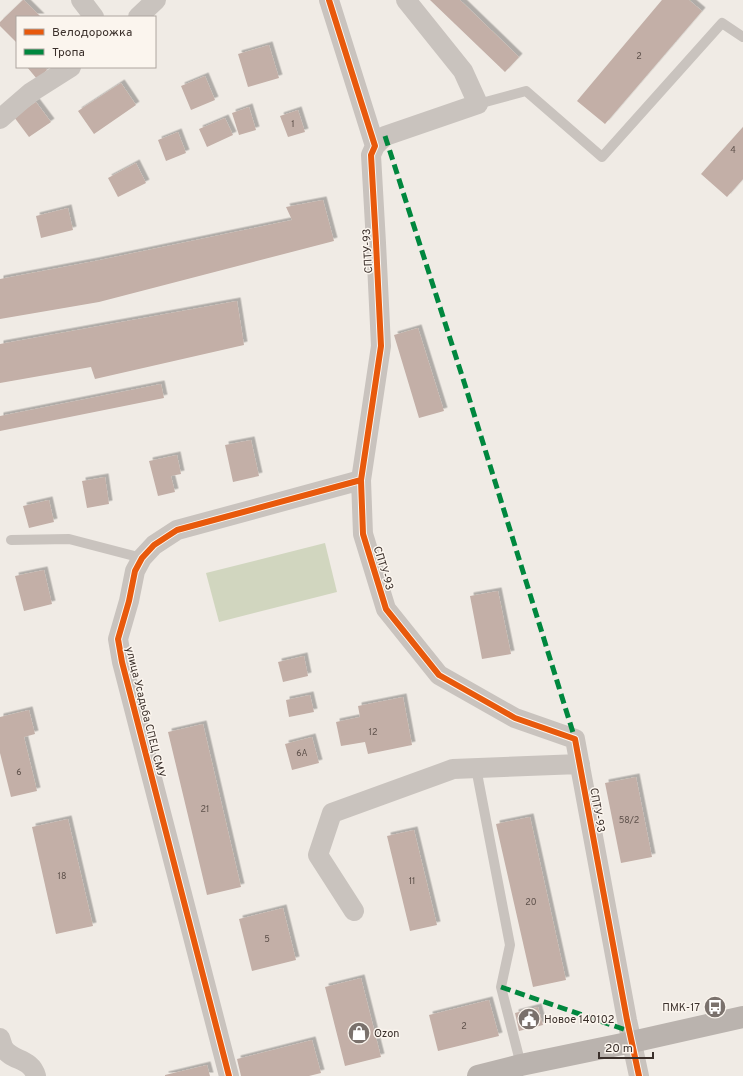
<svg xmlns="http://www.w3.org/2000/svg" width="743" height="1076" viewBox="0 0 743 1076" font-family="Overpass,sans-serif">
	<defs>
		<filter id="shadow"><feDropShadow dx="3.5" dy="-3.5" stdDeviation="0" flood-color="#0004"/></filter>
	</defs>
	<rect width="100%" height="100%" fill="#f0ebe5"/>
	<path fill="#d1d6bf" d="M325,543L337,592L219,622L206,573Z"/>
	<path fill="#c3afa7" filter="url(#shadow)" d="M23,0H24L41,17H17V43L0,26V22Z
		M430,0H460L519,57L505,72Z
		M662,0H689L702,11L605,124L577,101Z
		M269,45L279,78L248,87L238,54Z
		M27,67H45L47,70L37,79Z
		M205,76L215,100L191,110L181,86Z
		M121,83L136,105L94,134L78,111Z
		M36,102L51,122L29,137L14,117Z
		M249,107L256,130L239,135L232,113Z
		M298,110L305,132L288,137L280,116Z
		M225,118L233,135L207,147L199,129Z
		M743,127V179L727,197L701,174Z
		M178,132L186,153L166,161L158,140Z
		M136,163L146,183L118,197L108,178Z
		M323,200L334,241L99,302L0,319V279L95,261L292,220L286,207Z
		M68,208L73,230L41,238L36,216Z
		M237,301L244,345L95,379L91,367L0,383V344Z
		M418,328L444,411L419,418L394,335Z
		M161,384L164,398L0,431V416Z
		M251,440L259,476L233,482L225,445Z
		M177,455L181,474L171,476L175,492L158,496L149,461Z
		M105,477L109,504L87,508L82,481Z
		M49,500L54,522L29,528L23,506Z
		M44,570L52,604L24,611L15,576Z
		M498,591L511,654L482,659L470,596Z
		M304,656L308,676L283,682L278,662Z
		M310,695L314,712L289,717L286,700Z
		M403,697L412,745L368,754L365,742L341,746L336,722L360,717L358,706Z
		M29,710L35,734L24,737L37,791L11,797L0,753V717Z
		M203,724L241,887L207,895L168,732Z
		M312,737L319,763L292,770L285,744Z
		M636,777L652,857L621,863L605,783Z
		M530,817L566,980L533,987L496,824Z
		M68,819L93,926L56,934L32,827Z
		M414,830L437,925L410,931L387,836Z
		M283,908L296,960L252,971L239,919Z
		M361,978L381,1057L345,1066L325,987Z
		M489,1000L499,1036L438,1051L429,1015Z
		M538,1007L543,1025L519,1031L515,1013Z
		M312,1040L321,1073L309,1076H241L237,1059Z
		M207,1065L210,1076H165V1075Z"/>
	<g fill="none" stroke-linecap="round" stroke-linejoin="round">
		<path stroke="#c9c3be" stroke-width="10" d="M478,104L526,91L602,157L722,23L743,37
			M11,540L69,539L142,558
			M476,768L510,945L501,987L521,1065"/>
		<path stroke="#c9c3be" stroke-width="20" d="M81,0L94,17
			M329,0L375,146L371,155L376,243L381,346L361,480L363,534L386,609L439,675L515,718L575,739L627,1020L639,1076
			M138,17L156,0
			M0,119L30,93L71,67
			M375,146L385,136L478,104L463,71L406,0
			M354,911L318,855L332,813L453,769L580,764
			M0,1038C1,1040 2,1044 3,1047C11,1062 31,1057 36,1076
			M229,1076L122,662L118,639L129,601L135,571L142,558L154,545L177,530L361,480"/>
		<path stroke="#bab3ae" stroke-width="22" d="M478,1076L521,1065L632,1042L743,1017"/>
		<path stroke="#00873e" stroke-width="5" stroke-dasharray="10 5" stroke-linecap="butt" d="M385,136L465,385L575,739
			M501,987L629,1031"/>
		<g stroke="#fbf5ee" stroke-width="8">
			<path id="cycleway" d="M329,0L375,146L371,155L376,243L381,346L361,480L363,534L386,609L439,675L515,718L575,739L627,1020L639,1076
				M229,1076L122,662L118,639L129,601L135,571L142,558L154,545L177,530L361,480"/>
		</g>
		<use href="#cycleway" stroke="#e8590c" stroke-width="6"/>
	</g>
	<defs>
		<g id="bus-disc" transform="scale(1.15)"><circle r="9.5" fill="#7a716c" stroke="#fbf5ee"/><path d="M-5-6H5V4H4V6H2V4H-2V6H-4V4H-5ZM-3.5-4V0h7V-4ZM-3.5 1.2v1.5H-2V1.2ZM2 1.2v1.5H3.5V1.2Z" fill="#fff"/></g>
		<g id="civic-disc" transform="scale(1.15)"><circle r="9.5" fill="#7a716c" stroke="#fbf5ee"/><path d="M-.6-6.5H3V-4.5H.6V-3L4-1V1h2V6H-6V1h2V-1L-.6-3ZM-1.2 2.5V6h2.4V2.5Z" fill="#fff"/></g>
		<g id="shop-disc" transform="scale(1.15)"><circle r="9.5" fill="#7a716c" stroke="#fbf5ee"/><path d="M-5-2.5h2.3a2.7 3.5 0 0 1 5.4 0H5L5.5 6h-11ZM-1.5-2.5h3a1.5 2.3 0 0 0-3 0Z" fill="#fff"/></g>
	</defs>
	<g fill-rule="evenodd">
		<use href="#bus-disc" x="715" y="1007"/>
		<use href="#civic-disc" x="529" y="1019"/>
		<use href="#shop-disc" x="359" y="1033"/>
	</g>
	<g text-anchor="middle" stroke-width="3" stroke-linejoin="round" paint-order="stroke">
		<g font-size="9" fill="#5d504a">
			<text x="639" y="59">2</text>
			<text x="293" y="127">1</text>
			<text x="733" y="153">4</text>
			<text x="373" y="735">12</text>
			<text x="302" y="756">6А</text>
			<text x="19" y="775">6</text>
			<text x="205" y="812">21</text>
			<text x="629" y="823">58/2</text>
			<text x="62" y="879">18</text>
			<text x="412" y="884">11</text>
			<text x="531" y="905">20</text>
			<text x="267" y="942">5</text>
			<text x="464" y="1029">2</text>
		</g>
		<g font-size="11" fill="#3b302b" stroke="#fbf5ee">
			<text transform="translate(367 251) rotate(-93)" y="4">СПТУ-93</text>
			<text transform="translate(384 568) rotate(73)" y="4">СПТУ-93</text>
			<text transform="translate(146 712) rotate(76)" y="4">улица Усадьба СПЕЦ СМУ</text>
			<text transform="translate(598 810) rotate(80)" y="4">СПТУ-93</text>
		</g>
		<g font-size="11" fill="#3b302b" stroke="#fbf5ee" text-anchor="start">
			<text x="700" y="1011" text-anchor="end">ПМК-17</text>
			<text x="544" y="1023">Новое 140102</text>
			<text x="374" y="1037">Ozon</text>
		</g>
	</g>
	<rect x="16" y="16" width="140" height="52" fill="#fbf5ee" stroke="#aea6a0"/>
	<rect x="24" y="29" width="20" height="6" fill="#e8590c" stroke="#aea6a0"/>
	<text x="52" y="36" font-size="12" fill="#3b302b">Велодорожка</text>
	<rect x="24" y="49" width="20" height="6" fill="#00873e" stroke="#aea6a0"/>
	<text x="52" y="56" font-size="12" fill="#3b302b">Тропа</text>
	<path d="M599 1052v6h54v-6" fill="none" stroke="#3b302b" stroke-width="2"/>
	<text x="605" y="1052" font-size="12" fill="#3b302b" stroke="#fbf5ee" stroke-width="3" paint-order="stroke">20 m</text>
</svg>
